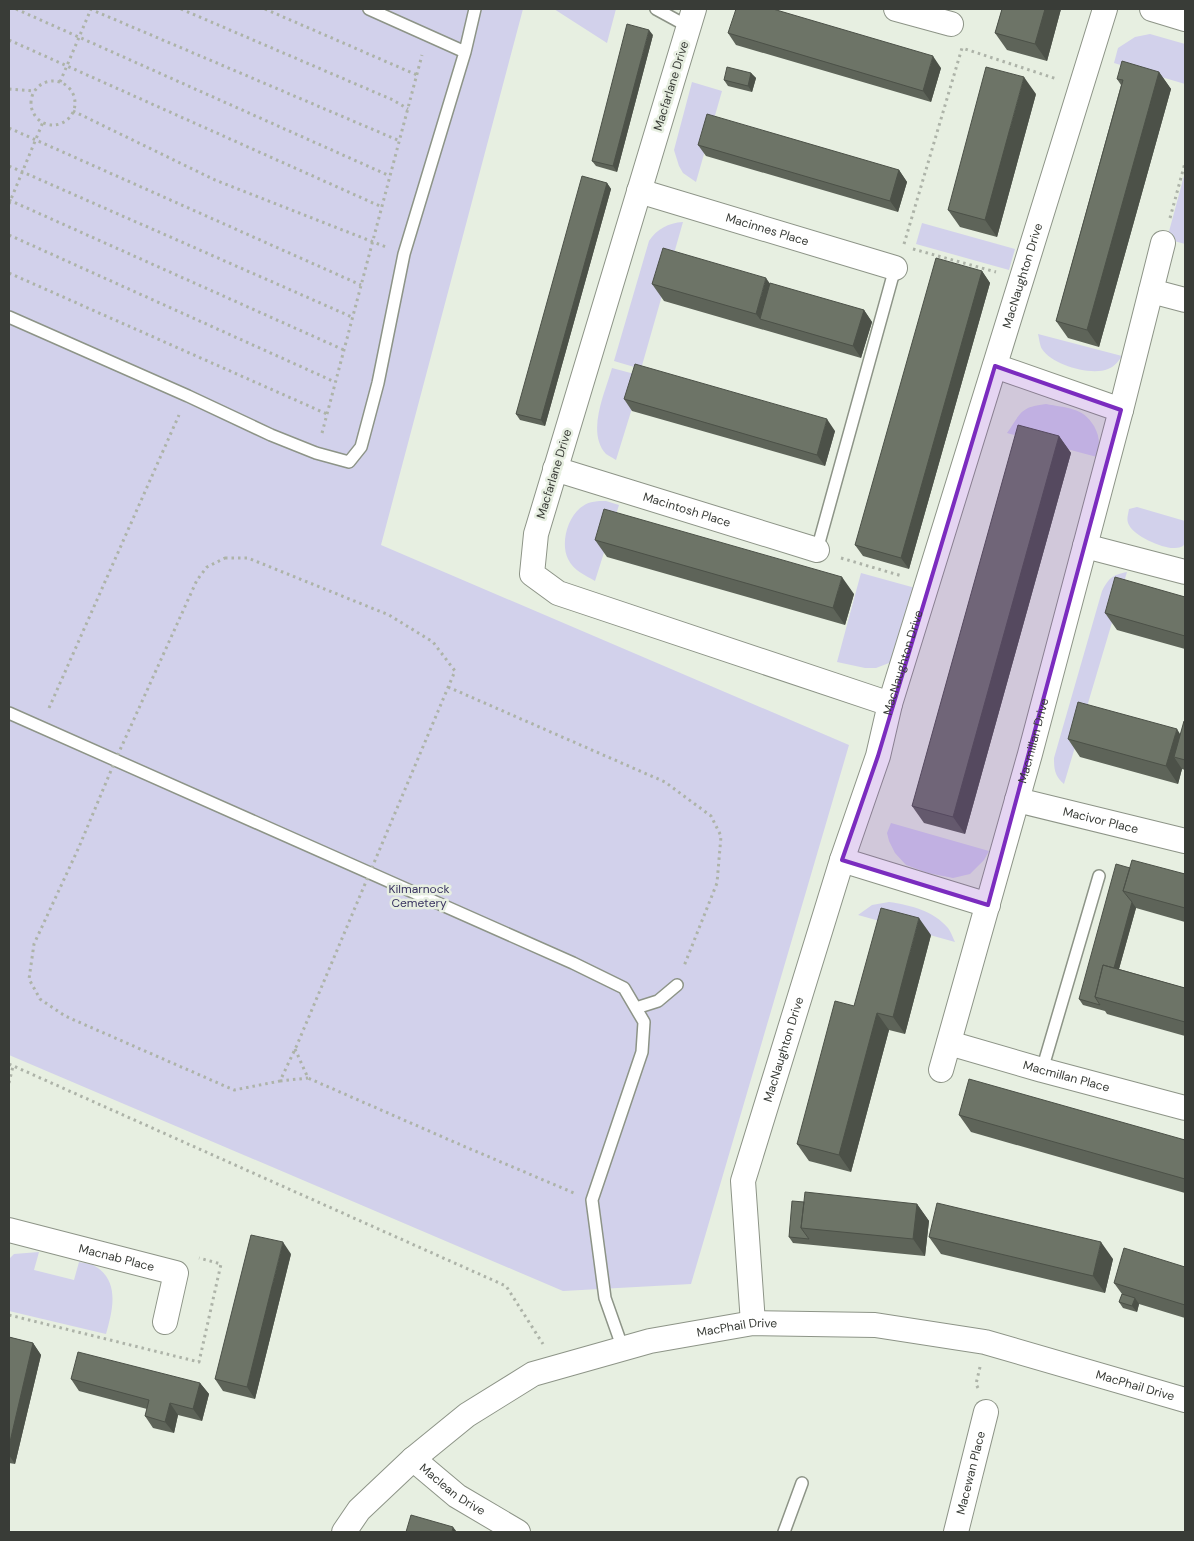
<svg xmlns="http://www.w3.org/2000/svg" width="1194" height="1541" viewBox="0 0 1194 1541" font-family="'DM Sans',sans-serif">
	<rect width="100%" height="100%" fill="#e7efe1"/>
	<path fill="#d2d1eb" d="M9,9H523L381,545L849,745L691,1284L563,1291L9,1055Z
		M554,9H616L607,43Z
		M1150,34L1185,44V84L1114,63L1118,48L1135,37Z
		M692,82L722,91L696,182L683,173L679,166L674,150Z
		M1185,172V244L1167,239Z
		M683,222L641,369L614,361L649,241C657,229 668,223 683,222Z
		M922,223L1015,249L1009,270L916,244Z
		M1038,334L1122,356C1118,362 1114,367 1108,369C1091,376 1052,365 1042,349C1040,346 1039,338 1038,334Z
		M612,368L642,376L616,460C613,458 609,456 606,454C586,432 605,393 612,368Z
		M1046,404C1066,408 1083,407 1094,426C1100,437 1100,445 1097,457L1007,433C1021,413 1020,407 1046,404Z
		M606,501L619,505L595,581C585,575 574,571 568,559C560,543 568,515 583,506C590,501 598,501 606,501Z
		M1137,507L1185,521V543L1183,546C1181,547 1178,548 1175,548C1163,549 1134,536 1129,525C1126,520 1128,515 1129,509Z
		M1127,572L1064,784C1055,776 1054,770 1054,758L1102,591C1109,578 1112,575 1127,572Z
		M861,573L919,589L898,653L889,663L876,668H865L837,662Z
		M891,823L989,851L984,860L970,874L953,878L928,873L906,865L895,853L889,841L887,833Z
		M889,902C910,905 934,911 948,928C951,932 953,938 955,942L858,915L872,905Z
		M39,1252L34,1270L74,1280L79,1262C85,1263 93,1264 98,1268C120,1284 112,1312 106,1334L9,1311V1259L14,1254Z"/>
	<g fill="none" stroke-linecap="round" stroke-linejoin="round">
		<g stroke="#8d9487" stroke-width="14">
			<path id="lane" d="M369,9L465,52
				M656,9L689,27
				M9,317L188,396L271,435L316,453L349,462L361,447L378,383L404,254L465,52L475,9
				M817,550L895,268
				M9,713L573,963L624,988L644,1022L642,1052L592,1200L605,1298L623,1349
				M636,1008L658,1001L677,985
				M1042,1070L1099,876
				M784,1532L802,1483"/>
		</g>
		<g stroke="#8d9487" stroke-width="26">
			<g id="street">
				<path d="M694,9L536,534L532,574L558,593L890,704"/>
				<path d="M896,9L951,24"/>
				<path d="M1152,9L1185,19"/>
				<path id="s1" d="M639,191L895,268"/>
				<path d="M1151,291L1185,300"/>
				<path d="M995,366L1121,410L1163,243"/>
				<path id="s2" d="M555,469L817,550"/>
				<path d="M1085,546L1185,572"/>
				<path id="s3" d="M1017,800L1185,841"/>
				<path d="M842,860L988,905"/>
				<path id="s4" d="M949,1043L1042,1070L1185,1108"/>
				<path id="s5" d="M941,1070L1030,754L1121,410"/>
				<path id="s6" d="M9,1230L176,1273L165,1322"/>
				<path id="s7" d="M753,1323L743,1181L842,860L878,756L890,704L1105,9"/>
				<path id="s8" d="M413,1459L457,1496L518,1532"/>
				<path id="s9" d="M344,1532L359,1510L413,1459L467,1415L533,1374L650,1341L753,1323L875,1325L985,1342L1185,1400"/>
				<path id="s10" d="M956,1532L986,1412"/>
			</g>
		</g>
		<path stroke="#adb3a8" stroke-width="3" stroke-dasharray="2.5 4" stroke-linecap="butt" d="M16,9L390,176
			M90,9L400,141
			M181,9L393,100L408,109
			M265,9L417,75
			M9,40L382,207
			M31 103a22 22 0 1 1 44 0a22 22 0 1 1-44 0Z
			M60,82L91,9
			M9,89L35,91
			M73,111L215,180L386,247
			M9,128L361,285
			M9,166L352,317
			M9,200L344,350
			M9,204L43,122
			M1170,218L1185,163
			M9,235L335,382
			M904,244L962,48L1057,79
			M913,249L996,272
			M9,273L327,414
			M322,433L422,55
			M225,558H248L389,615L433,642L455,671L297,1045L280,1081L234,1090L65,1016L40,999L29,979L34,944L79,847L115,761L197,580L207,567Z
			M841,558L902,576
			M448,687L665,782L711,816L721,836L717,883L684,966
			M49,708L179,415
			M295,1049L308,1078L461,1145L574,1193
			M9,1064L506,1286L543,1344
			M280,1081L308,1078
			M9,1083L13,1066
			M9,1315L199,1362L221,1264L199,1258
			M978,1388L976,1384L980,1367"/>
		<use href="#lane" stroke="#fff" stroke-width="11"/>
		<use href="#street" stroke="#fff" stroke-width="24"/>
	</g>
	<path fill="#5e6459" d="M1002,9H1061L1047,61L1007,50L995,33Z
		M728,33L941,68L931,102L736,45Z
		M653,35L617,172L596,166L592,161Z
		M1159,72L1171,89L1099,347L1068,338L1056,321L1121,85L1117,79Z
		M751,73L756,78L752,92L728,86L724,80Z
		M1036,94L997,237L960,227L948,210Z
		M698,145L899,170L907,182L898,212L706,156Z
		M607,183L611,189L545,426L520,420L516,414Z
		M982,271L990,283L909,569L863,556L855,545Z
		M652,284L864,310L872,322L861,358L664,301Z
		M624,399L835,431L825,466L632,411Z
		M1059,436L1071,453L965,834L924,823L912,806Z
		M595,540L854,594L845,625L607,557Z
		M1185,597V649L1117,630L1105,613Z
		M1185,721V770L1182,769L1178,784L1080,757L1068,739L1180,735Z
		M1130,868L1185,874V922L1136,908L1119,969L1185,988V1036L1107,1014L1105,1011L1083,1005L1079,999Z
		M931,935L905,1034L889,1030L851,1172L809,1161L797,1144L854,1006Z
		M959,1115L1185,1140V1193L971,1132Z
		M804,1202L917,1204L929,1221L925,1256L793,1243L789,1237Z
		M929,1237L1113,1259L1105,1293L941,1254Z
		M291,1254L255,1399L223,1391L215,1379Z
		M1185,1267V1318L1139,1304L1137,1312L1123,1308L1119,1302L1122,1294L1114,1283Z
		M9,1337L33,1343L41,1355L15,1464L9,1463Z
		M71,1379L200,1383L209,1394L202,1421L178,1415L174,1433L153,1428L145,1416L147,1409L79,1391Z"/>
	<path fill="#4c5148" d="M1045,9H1061L1047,61L1035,44Z
		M649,30L653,35L617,172L613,166Z
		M933,56L941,68L931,102L923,91Z
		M1159,72L1171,89L1099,347L1087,330Z
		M751,73L756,78L752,92L748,86Z
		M1024,77L1036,94L997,237L985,220Z
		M899,170L907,182L898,212L890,201Z
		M607,183L611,189L545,426L541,420Z
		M982,271L990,283L909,569L901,558Z
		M766,278L778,295L760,319L756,314Z
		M864,310L872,322L861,358L853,346Z
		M827,419L835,431L825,466L817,455Z
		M1059,436L1071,453L965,834L953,817Z
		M842,577L854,594L845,625L833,608Z
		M1177,729L1185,742L1174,757L1182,769L1178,784L1166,766Z
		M1132,902L1136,908L1110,1001L1105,1000Z
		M919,918L931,935L905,1034L893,1017Z
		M877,1013L889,1030L851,1172L839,1155Z
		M917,1204L929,1221L925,1256L913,1239Z
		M283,1242L291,1254L255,1399L247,1387Z
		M1101,1242L1113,1259L1105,1293L1093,1276Z
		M1135,1298L1139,1304L1137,1312L1132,1306Z
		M33,1343L41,1355L15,1464L9,1455V1446Z
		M200,1383L209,1394L202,1421L193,1409Z
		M170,1403L178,1415L174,1433L165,1422Z
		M453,1527L457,1532H452Z"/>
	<path fill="#6d7467" stroke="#4c5148" d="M736,9H773L933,56L923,91L728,33Z
		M1002,9H1045L1035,44L995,33Z
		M627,24L649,30L613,166L592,161Z
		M1122,61L1159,72L1087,330L1056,321L1123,80L1117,79Z
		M727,67L751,73L748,86L724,80Z
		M986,67L1024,77L985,220L948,210Z
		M707,114L899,170L890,201L698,145Z
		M582,176L607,183L541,420L516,414Z
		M663,248L766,278L756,314L652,284Z
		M936,258L982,271L901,558L855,545Z
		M770,283L864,310L853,346L760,319Z
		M635,364L827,419L817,455L624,399Z
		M1018,425L1059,436L953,817L912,806Z
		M604,509L842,577L833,608L595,540Z
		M1115,577L1185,597V636L1105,613Z
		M1078,702L1177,729L1166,766L1068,739Z
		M1184,721H1185V760L1174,757Z
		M1132,860L1185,874V908L1123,891Z
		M1116,864L1130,868L1123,891L1132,902L1114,968L1103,965L1095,997L1100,1005L1079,999Z
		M881,908L919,918L893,1017L877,1013L839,1155L797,1144L835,1001L854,1006Z
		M1103,965L1185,988V1022L1095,997Z
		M969,1079L1185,1140V1179L959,1115Z
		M805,1192L917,1204L913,1239L801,1228Z
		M792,1201L804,1202L801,1228L809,1239L789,1237Z
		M937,1203L1101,1242L1093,1276L929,1237Z
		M251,1235L283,1242L247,1387L215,1379Z
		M1124,1248L1185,1267V1305L1114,1283Z
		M1122,1294L1135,1298L1132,1306L1119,1302Z
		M9,1337L33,1343L9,1446Z
		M78,1352L200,1383L193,1409L170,1403L165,1422L145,1416L149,1400L71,1379Z
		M411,1515L453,1527L452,1532H454H406Z"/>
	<path fill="#7b2cbf" fill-opacity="0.2" stroke="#7b2cbf" stroke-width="4" stroke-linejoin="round" d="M995,366L1121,410L988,905L842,860L878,756Z"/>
	<g text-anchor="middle" stroke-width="5" stroke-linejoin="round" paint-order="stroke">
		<g font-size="12" fill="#393c37" stroke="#e7efe1">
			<text transform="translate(671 86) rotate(-73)" y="4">Macfarlane Drive</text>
			<text dy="4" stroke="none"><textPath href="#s1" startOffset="134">Macinnes Place</textPath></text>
			<text dy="4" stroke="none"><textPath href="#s7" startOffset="1090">MacNaughton Drive</textPath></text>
			<text transform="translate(554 474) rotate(-73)" y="4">Macfarlane Drive</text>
			<text dy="4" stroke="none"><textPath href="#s2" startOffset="138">Macintosh Place</textPath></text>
			<text dy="4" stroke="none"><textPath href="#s7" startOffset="685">MacNaughton Drive</textPath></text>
			<text dy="4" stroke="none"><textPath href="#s5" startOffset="342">Macmillan Drive</textPath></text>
			<text dy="4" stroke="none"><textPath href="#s3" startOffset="86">Macivor Place</textPath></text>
			<text dy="4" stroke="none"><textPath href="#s7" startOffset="280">MacNaughton Drive</textPath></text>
			<text dy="4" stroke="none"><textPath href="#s4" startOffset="122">Macmillan Place</textPath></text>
			<text dy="4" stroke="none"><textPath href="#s6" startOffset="111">Macnab Place</textPath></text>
			<text dy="4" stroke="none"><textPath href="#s9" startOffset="458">MacPhail Drive</textPath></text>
			<text dy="4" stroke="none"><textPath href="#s9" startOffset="864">MacPhail Drive</textPath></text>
			<text dy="4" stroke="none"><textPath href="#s10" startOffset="61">Macewan Place</textPath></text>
			<text dy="4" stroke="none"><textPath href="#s8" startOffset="50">Maclean Drive</textPath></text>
		</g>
		<g font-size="12" fill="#3a3461" stroke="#e7efe1">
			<text x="419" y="893">Kilmarnock<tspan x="419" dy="14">Cemetery</tspan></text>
		</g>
	</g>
	<rect width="1194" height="1541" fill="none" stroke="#393c37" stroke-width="20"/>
</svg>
